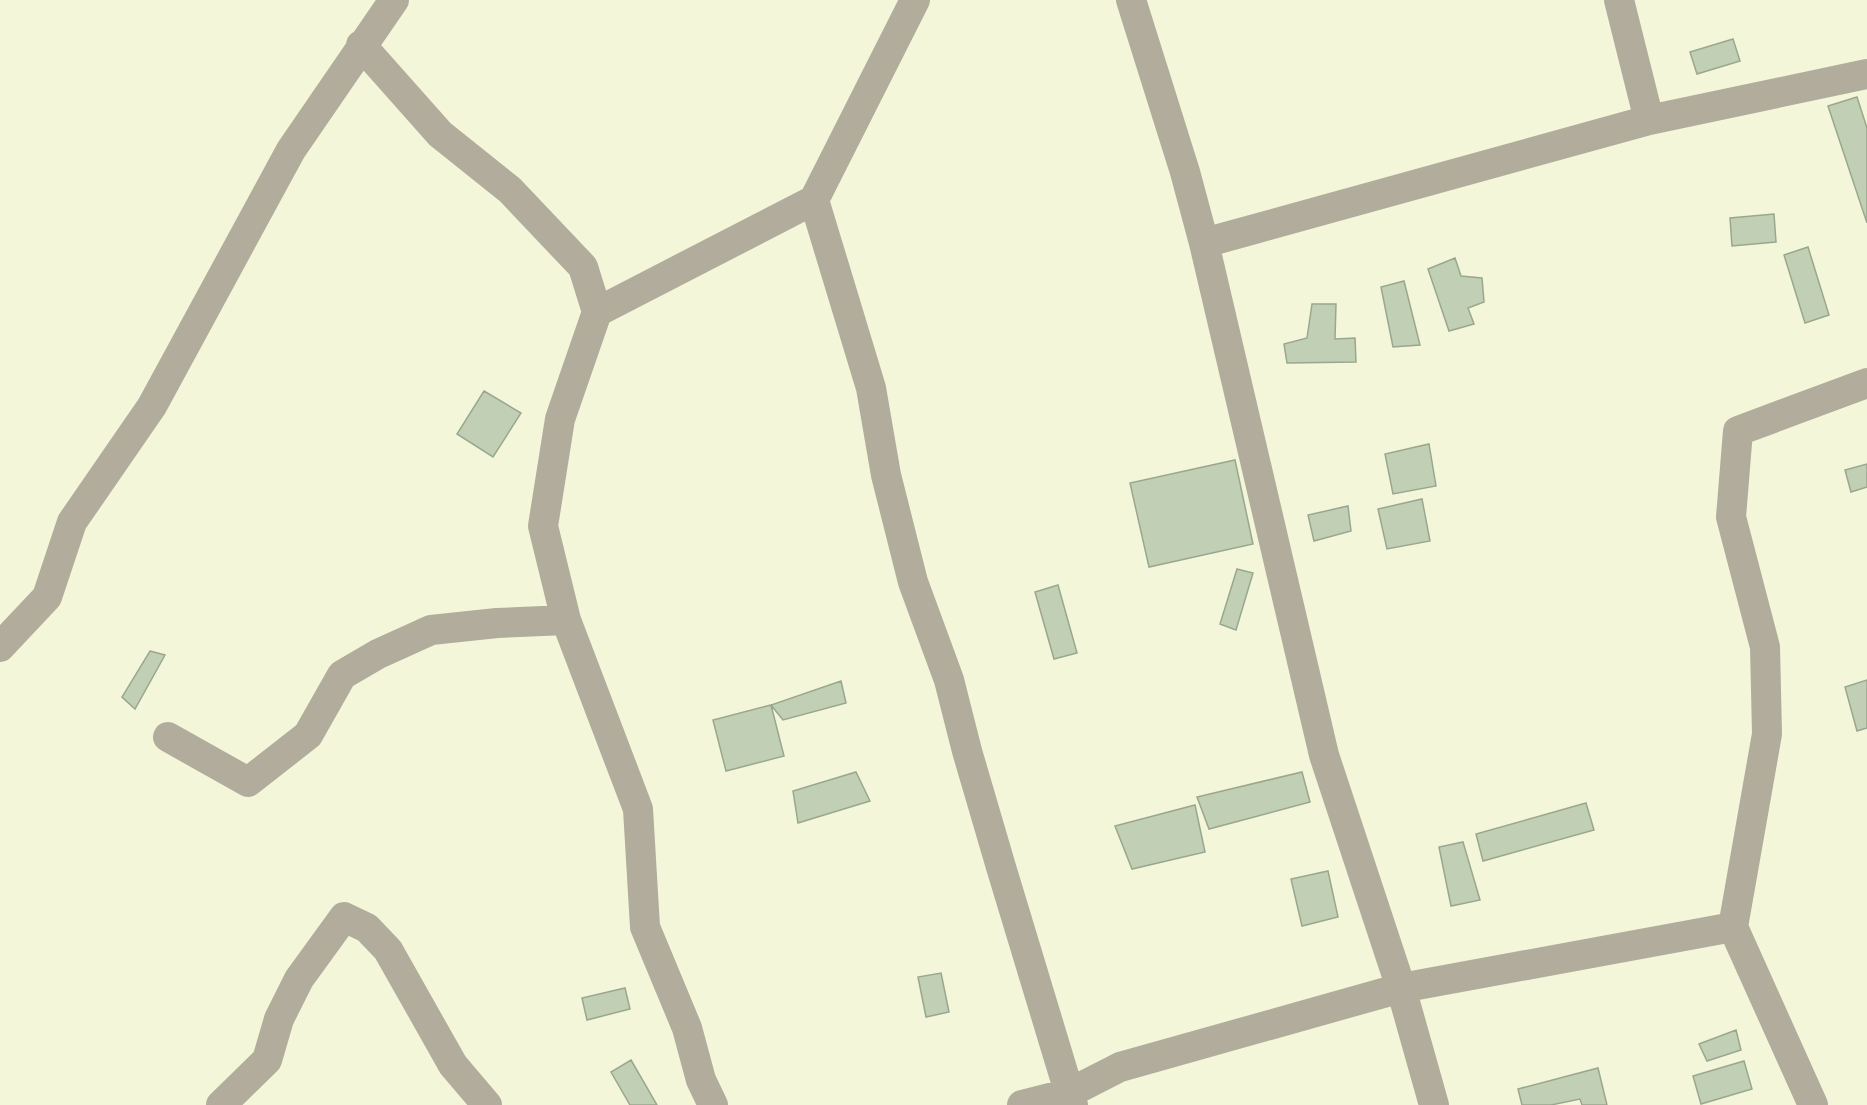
<svg xmlns="http://www.w3.org/2000/svg" width="1867" height="1105" viewBox="0 0 1867 1105" font-family="'PT Sans',sans-serif">
	<rect width="100%" height="100%" fill="#f3f6d9"/>
	<path fill="#c1cfb5" stroke="#9aa78f" stroke-width="1.5" d="M1733,39L1740,61L1697,74L1690,52Z
		M1857,97L1867,128V223L1828,106Z
		M1774,214L1776,242L1732,246L1730,218Z
		M1808,247L1829,315L1805,323L1784,255Z
		M1455,258L1461,276L1482,278L1484,302L1468,308L1474,324L1449,331L1428,269Z
		M1404,281L1420,345L1393,347L1381,287Z
		M1312,304H1336L1335,339L1355,338L1356,362L1287,363L1284,344L1307,338Z
		M484,391L521,413L493,457L457,434Z
		M1429,444L1436,486L1393,494L1385,454Z
		M1235,460L1253,544L1149,567L1130,483Z
		M1867,464V487L1851,492L1845,470Z
		M1422,499L1430,541L1387,549L1378,509Z
		M1348,506L1351,531L1314,541L1308,515Z
		M1237,569L1253,573L1236,630L1220,624Z
		M1058,585L1077,653L1054,659L1035,592Z
		M150,651L165,655L135,709L122,697Z
		M1867,680V728L1857,731L1845,687Z
		M841,681L846,703L783,720L771,705Z
		M771,705L784,756L726,771L713,720Z
		M856,772L870,801L798,823L793,791Z
		M1302,772L1310,802L1209,829L1197,797Z
		M1586,803L1594,830L1483,861L1476,834Z
		M1195,805L1205,852L1132,869L1115,826Z
		M1463,842L1480,900L1451,906L1439,847Z
		M1328,871L1338,917L1302,926L1291,879Z
		M941,973L949,1012L926,1017L918,977Z
		M625,988L630,1009L587,1020L582,998Z
		M1736,1030L1741,1050L1707,1061L1699,1044Z
		M631,1060L657,1105H630L611,1072Z
		M1744,1061L1752,1089L1701,1104L1693,1076Z
		M1598,1068L1607,1105H1582L1580,1099L1551,1105H1522L1518,1089Z"/>
	<g fill="none" stroke-linecap="round" stroke-linejoin="round">
		<path stroke="#b1ac9c" stroke-width="30" d="M915,0L814,200L871,388L886,475L913,582L949,680L967,751L1001,867L1073,1105
			M1131,0L1185,172L1204,243L1324,755L1401,988L1434,1105
			M1619,0L1649,120
			M361,45L440,134L510,190L583,267L597,312L560,419L543,526L566,620L638,809L645,927L687,1028L701,1080L713,1105
			M1204,243L1649,120L1867,74
			M597,312L814,200
			M0,647L47,597L72,522L152,406L291,150L394,0
			M168,737L248,782L308,735L342,675L378,654L431,630L497,623L566,620
			M221,1105L267,1060L279,1019L299,979L344,917L367,928L388,950L453,1065L487,1105
			M1022,1105L1069,1093L1120,1067L1401,988L1733,927
			M1813,1105L1733,927L1767,734L1765,647L1731,517L1738,431L1867,383"/>
	</g>
</svg>
